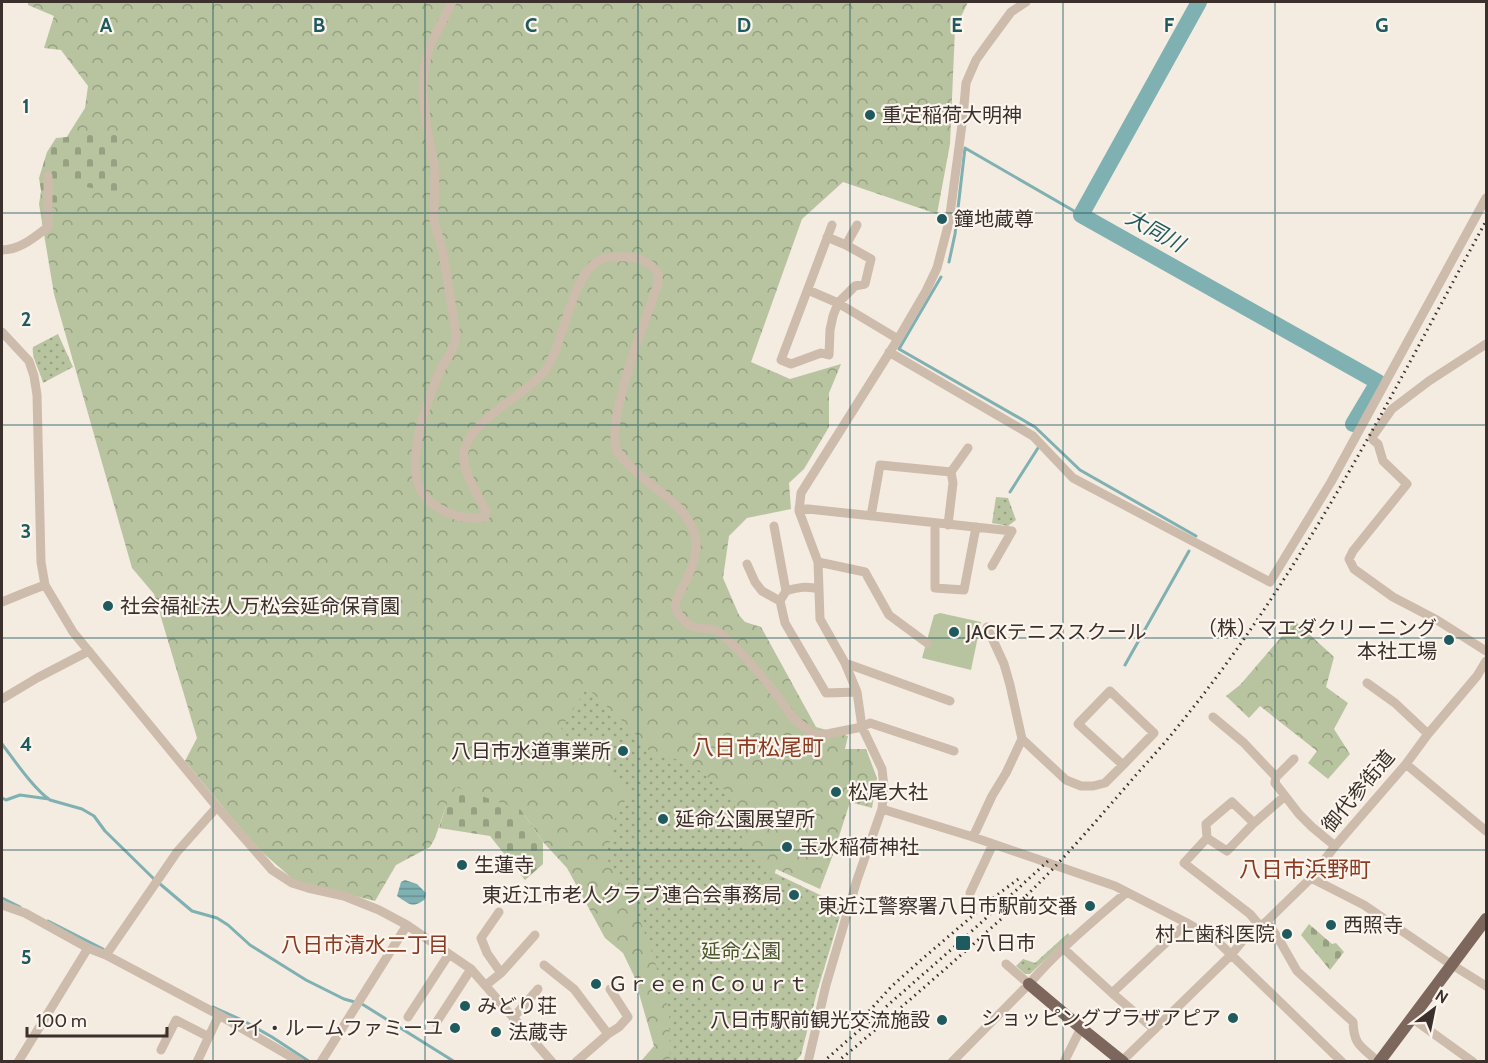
<svg xmlns="http://www.w3.org/2000/svg" width="1488" height="1063" viewBox="0 0 1488 1063" font-family="Cabin,'Noto Sans JP',sans-serif">
	<defs>
		<pattern id="forest-crowns" width="20" height="18" patternUnits="userSpaceOnUse" patternTransform="scale(1.5)"><rect width="20" height="18" fill="#b8c4a0"/><path d="M2 6a3 3 0 1 1 6 0M12 15a3 3 0 1 1 6 0" fill="none" stroke="#97a083"/></pattern>
		<pattern id="cemetery-stones" width="16" height="16" patternUnits="userSpaceOnUse" patternTransform="scale(1.5)"><rect width="16" height="16" fill="#b8c4a0"/><path d="M2 7V4a2 2 0 0 1 4 0v3zM10 15v-3a2 2 0 0 1 4 0v3z" fill="#97a083"/></pattern>
		<pattern id="park-dots" width="8" height="8" patternUnits="userSpaceOnUse" patternTransform="scale(1.5)"><rect width="8" height="8" fill="#b8c4a0"/><path d="M2 2h.1M6 6h.1" fill="none" stroke="#97a083" stroke-width="1.8" stroke-linecap="round"/></pattern>
		<pattern id="water-rules" width="6" height="5" patternUnits="userSpaceOnUse" patternTransform="scale(1.5)"><rect width="6" height="5" fill="#7fb0b2"/><path d="M0 2.5h6" fill="none" stroke="#699091"/></pattern>
	</defs>
	<rect width="100%" height="100%" fill="#f4ebe1"/>
	<path fill="url(#forest-crowns)" d="M28,2H968L955,29L950,144L937,214L843,182L802,219L751,362L790,379L841,364L829,393V427L804,469L789,483L791,509L747,518L729,536L723,578L739,615L745,622L761,627L816,727L848,736L845,749H866L877,778L872,808L850,802L834,852L820,889L776,869L750,960L793,1061H641L654,1046L634,976L623,953L605,938L567,868L543,842L521,810L446,806L435,838L430,847L396,865L375,901L295,881L262,852L232,818L185,761L197,738L154,594L132,568L54,294L39,204L44,173L85,108L88,86L61,50L44,48L54,16L28,5Z
		M1295,621L1334,657L1326,687L1348,703L1334,729L1350,754L1328,779L1308,763L1317,751L1260,706L1249,718L1226,696L1240,685Z"/>
	<path fill="url(#cemetery-stones)" d="M122,132L120,194L63,182L55,208L43,203L39,178L47,152L56,138Z
		M456,787L521,810L543,842V864L525,880L490,836L439,828L446,806Z
		M1309,924L1332,944L1336,943L1344,952L1330,970L1301,935Z"/>
	<path fill="url(#park-dots)" d="M58,334L73,367L43,383C40,371 31,357 33,347Z
		M996,497L1008,498L1016,520L1008,526L992,523Z
		M587,688L633,731L651,753L676,759L696,768L734,797L737,829L760,866L843,906L817,992L801,1055L796,1061H670L669,1012L653,955L639,918L606,857L616,814L631,792L615,776L588,751L571,742L561,728Z
		M1068,933L1070,936L1030,974H1025L1016,966L1023,959L1035,963Z"/>
	<path fill="#b8c4a0" d="M940,613L981,622L971,670L922,658L934,615Z"/>
	<path fill="url(#water-rules)" d="M405,880L417,884L426,893L425,899C413,909 409,904 397,896L401,882Z"/>
	<g fill="none" stroke-linecap="round" stroke-linejoin="round">
		<path stroke="#7fb0b2" stroke-width="3" d="M949,262L955,234L965,148L1081,215
			M941,277L899,349L1035,427L1080,470L1196,536
			M1010,492L1038,448
			M1125,665L1189,551
			M2,744C15,761 33,788 50,800L82,809L94,816L105,831L153,878L192,911L217,918L228,925L250,945L306,980L344,999L362,1004L455,1062
			M2,798L6,800L20,795L49,799
			M2,898L20,907
			M48,921L103,949
			M213,1007L244,1021L272,1037L310,1062"/>
		<path stroke="#7fb0b2" stroke-width="16" d="M1199,2L1081,215L1378,382L1353,424"/>
		<path stroke="#cdbbac" stroke-width="9" d="M452,2L430,46L426,60L424,73L423,93L427,127L435,170L434,221L443,252L456,334C455,350 447,357 440,371C427,400 405,460 421,491C424,497 431,503 437,507C450,515 469,521 485,517L486,511C478,495 461,470 464,452C469,421 525,395 544,372C566,344 570,268 605,258C609,257 614,257 618,257C628,256 641,258 649,264C653,266 656,271 658,274V284C647,316 605,420 617,450C620,458 629,465 635,471C655,490 684,504 694,532C701,550 691,572 682,588C680,593 676,600 675,605C675,610 678,614 681,617C693,634 704,625 717,631C722,634 727,639 731,643C749,659 764,679 779,698C784,705 789,713 795,720C802,726 810,731 817,736L862,727L870,723L954,751
			M827,237L846,245L871,259L865,284L855,286L838,303L833,316L830,330L829,355L821,353L791,364L781,360L832,225
			M846,245L857,225
			M2,250C20,250 33,238 48,227V176
			M808,290L838,303L898,339
			M2,332L29,361L34,376L37,395L41,562L45,585L73,632L217,807L272,870L292,883L308,888L344,896L379,910L407,925L449,954L471,969L552,1062
			M1486,344L1429,381L1392,409L1373,436V440L1378,444L1383,461L1407,484L1353,551L1349,559L1354,569L1393,597L1437,620L1486,651
			M889,352L1033,436L1073,478L1270,582L1331,482L1486,198
			M951,472L968,448
			M799,508L1012,531L992,566
			M871,516L880,465L951,472L953,483L948,525
			M935,523V588L964,590L976,527
			M774,526L786,591
			M818,562L865,572L889,615L927,643
			M747,564L755,582L762,591L780,601
			M819,589C807,586 799,587 786,591L780,601L785,623L826,693L857,692
			M2,602L29,591L45,585
			M987,627L1004,664L1010,685L1022,739
			M845,663L950,701
			M1367,683L1395,703L1428,734
			M1110,691L1154,733L1123,765L1078,724Z
			M2,699L37,678L89,651
			M1213,717L1244,743L1276,777L1275,783L1299,814L1312,827L1335,846
			M1406,764L1486,831
			M1276,777L1294,759
			M882,809L973,837L1115,886L1187,923L1216,940L1342,1062
			M1254,823L1232,802L1206,824L1207,838L1184,863L1250,914L1260,926
			M973,837L992,796L1006,773L1022,739L1066,780L1081,786H1093L1105,783L1123,765
			M1207,838L1227,851L1254,823L1285,796
			M1311,878L1364,905L1446,961L1486,986
			M970,893L993,844
			M2,905L25,913L88,948L106,955L219,1015L300,1062
			M499,912L481,938L487,953L501,973
			M1267,921L1281,943L1297,971L1353,1022C1354,1047 1362,1046 1378,1062
			M1064,949L1112,993L1154,1029
			M106,955L177,852L217,807
			M1006,964L1029,984
			M544,965L574,989L608,1034L576,1062
			M486,985L501,973L535,935
			M1112,993L1187,923
			M408,1017L449,954
			M513,1018L538,989
			M1412,1018L1473,1062
			M436,1023L471,969
			M608,1034L619,1027L628,1017L610,989
			M161,1050L176,1020L209,1037
			M18,1062L88,948
			M197,1062L219,1015
			M321,1062L407,925
			M808,1062L826,985L857,880L882,809L884,787L882,769L862,727L857,692L845,663L820,619L818,562L799,511L801,493L898,339L926,291L937,268L949,222L963,117L966,83L976,60L986,46L1011,12L1026,2
			M952,1062L1029,984C1058,950 1093,921 1127,892
			M1064,1062L1081,1028
			M1121,1062L1231,955L1245,938L1267,921L1311,878L1335,846L1406,764L1428,734L1477,676L1486,661"/>
		<path stroke="#7d675c" stroke-width="12" d="M1029,984L1081,1028L1123,1062
			M1379,1062L1486,919"/>
		<path stroke="#3b302b" stroke-width="3" stroke-dasharray="1.5 4.5" stroke-linecap="butt" d="M861,1020L891,987L921,960L997,895L1021,877
			M823,1062L961,941L1048,861
			M837,1062L859,1044C916,994 973,946 1028,894C1064,859 1097,820 1130,782C1145,764 1161,748 1175,730C1302,576 1391,395 1486,221"/>
	</g>
	<path fill="none" stroke="#1f5a5e" stroke-width="1.5" stroke-opacity="0.55" d="M213,2V1062M425,2V1062M638,2V1062M850,2V1062M1063,2V1062M1275,2V1062M2,213H1486M2,425H1486M2,638H1486M2,850H1486"/>
	<g fill="#1f5a5e" stroke="#fbf5ee" stroke-width="2">
		<circle cx="870" cy="115" r="6"/>
		<circle cx="942" cy="219" r="6"/>
		<circle cx="108" cy="606" r="6"/>
		<circle cx="954" cy="632" r="6"/>
		<circle cx="1449" cy="640" r="6"/>
		<circle cx="623" cy="751" r="6"/>
		<circle cx="836" cy="792" r="6"/>
		<circle cx="663" cy="819" r="6"/>
		<circle cx="787" cy="847" r="6"/>
		<circle cx="462" cy="865" r="6"/>
		<circle cx="794" cy="895" r="6"/>
		<circle cx="1090" cy="906" r="6"/>
		<circle cx="1331" cy="925" r="6"/>
		<circle cx="1287" cy="934" r="6"/>
		<rect x="955" y="935" width="16" height="16" rx="3"/>
		<circle cx="596" cy="984" r="6"/>
		<circle cx="465" cy="1006" r="6"/>
		<circle cx="1233" cy="1018" r="6"/>
		<circle cx="942" cy="1020" r="6"/>
		<circle cx="455" cy="1028" r="6"/>
		<circle cx="496" cy="1032" r="6"/>
	</g>
	<g text-anchor="middle" stroke-width="4.5" stroke-linejoin="round" paint-order="stroke">
		<g font-size="20" fill="#3b302b" stroke="#fbf5ee" text-anchor="start">
			<text x="882" y="122">重定稲荷大明神</text>
			<text x="954" y="226">鐘地蔵尊</text>
			<text x="120" y="613">社会福祉法人万松会延命保育園</text>
			<text x="1437" y="635" text-anchor="end">（株）マエダクリーニング<tspan x="1437" dy="23">本社工場</tspan></text>
			<text x="966" y="639">JACKテニススクール</text>
			<text x="611" y="758" text-anchor="end">八日市水道事業所</text>
			<text x="848" y="799">松尾大社</text>
			<text x="675" y="826">延命公園展望所</text>
			<text x="799" y="854">玉水稲荷神社</text>
			<text x="474" y="872">生蓮寺</text>
			<text x="782" y="902" text-anchor="end">東近江市老人クラブ連合会事務局</text>
			<text x="1078" y="913" text-anchor="end">東近江警察署八日市駅前交番</text>
			<text x="1343" y="932">西照寺</text>
			<text x="1275" y="941" text-anchor="end">村上歯科医院</text>
			<text x="976" y="950">八日市</text>
			<text x="608" y="991">ＧｒｅｅｎＣｏｕｒｔ</text>
			<text x="477" y="1013">みどり荘</text>
			<text x="1221" y="1025" text-anchor="end">ショッピングプラザアピア</text>
			<text x="930" y="1027" text-anchor="end">八日市駅前観光交流施設</text>
			<text x="443" y="1035" text-anchor="end">アイ・ルームファミーユ</text>
			<text x="508" y="1039">法蔵寺</text>
		</g>
		<g font-size="20" fill="#3b302b" stroke="#fbf5ee">
			<text transform="translate(1358 791) rotate(-50)" y="7">御代参街道</text>
		</g>
		<g font-size="20" fill="#4a5a2e" stroke="#fbf5ee">
			<text x="741" y="958">延命公園</text>
		</g>
		<g font-size="21" font-style="italic" fill="#1f5a5e" stroke="#fbf5ee">
			<text transform="translate(1155 231) rotate(29)" y="7">大同川</text>
		</g>
		<g font-size="21" fill="#8c3b22" stroke="#fbf5ee">
			<text x="365" y="952">八日市清水二丁目</text>
		</g>
		<g font-size="22" fill="#8c3b22" stroke="#fbf5ee">
			<text x="758" y="755">八日市松尾町</text>
			<text x="1305" y="877">八日市浜野町</text>
		</g>
	</g>
	<g font-size="20" text-anchor="middle" font-weight="bold" fill="#1f5a5e" stroke="#fbf5ee" stroke-width="4.5" stroke-linejoin="round" paint-order="stroke">
		<text x="106" y="32">A</text>
		<text x="319" y="32">B</text>
		<text x="531" y="32">C</text>
		<text x="744" y="32">D</text>
		<text x="957" y="32">E</text>
		<text x="1169" y="32">F</text>
		<text x="1382" y="32">G</text>
		<text x="26" y="113">1</text>
		<text x="26" y="326">2</text>
		<text x="26" y="538">3</text>
		<text x="26" y="751">4</text>
		<text x="26" y="964">5</text>
	</g>
	<rect width="1488" height="1063" fill="none" stroke="#3b302b" stroke-width="6"/>
	<g transform="translate(1434 1009) rotate(32)" stroke="#fbf5ee" stroke-width="4.5" paint-order="stroke">
	<path d="M0-4.5L10 22L0 15L-10 22Z" fill="#3b302b"/>
	<text y="-9" font-size="16" font-weight="bold" text-anchor="middle" fill="#3b302b">N</text>
	</g>
	<path d="M27 1027v9h140v-9" fill="none" stroke="#3b302b" stroke-width="3"/>
	<text x="36" y="1027" font-size="18" fill="#3b302b" stroke="#fbf5ee" stroke-width="4.5" paint-order="stroke">100 m</text>
</svg>
